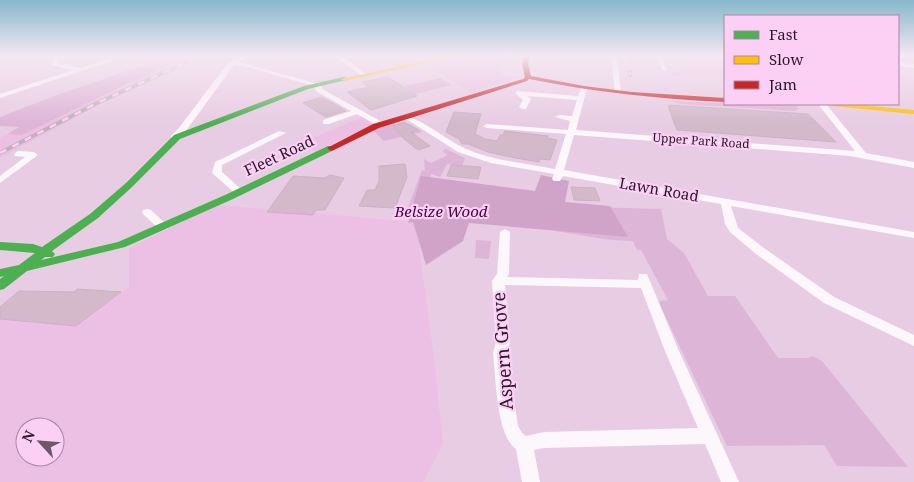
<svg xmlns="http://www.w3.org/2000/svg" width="914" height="482" viewBox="0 0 914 482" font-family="'Noto Serif',serif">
	<rect width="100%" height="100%" fill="#e8cce3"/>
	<path fill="#ecbfe4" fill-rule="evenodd" d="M191,56H207L101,104L0,158V138L21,127L14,132Z
		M470,56H502L499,58L500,63L498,66L501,68L499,72L501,75L520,77L471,92L426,65Z
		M665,56H725V75L666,76L698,64L707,58L667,59Z
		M362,117L373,125L316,151L299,144Z
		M219,205L413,222L416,225L432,343L443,444L423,482H0V319L76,326L129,287V248ZM25,427H55V457H25Z"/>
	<path fill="#ddb5d6" d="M170,56H191L120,87L22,135L8,134L19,127L0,126V117L60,94Z
		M441,78L452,85L415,94L404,86Z
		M670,101L796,106L799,109L795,111L682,104Z
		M395,123V129L404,128L409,133L420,130L422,132L384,141L373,130Z
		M446,149L465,158L462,166L447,164L440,177L431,174L417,216L407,210L422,170L425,171L424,159L431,163L448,155L442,151Z
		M561,202L591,207L661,209L667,239L684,253L708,296H735L778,358H807L813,356L822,361L908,467L837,466L824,445L727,446L658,301L668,300L641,250H637L633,241L611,240L555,231L553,229Z
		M476,240L491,241L489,259L475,258Z"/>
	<path fill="#cfa4c8" d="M541,175L569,181L565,202L610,206L628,237L469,223L463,241L426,265L413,222L408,223L421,176L535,191Z"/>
	<path fill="#d3b9c9" stroke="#cbb2c1" d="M388,77L417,96L371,110L347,92L369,87L362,82Z
		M321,97L338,106L346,111L326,117L303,103Z
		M669,105L808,114L836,142L677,130L668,106Z
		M454,112L481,114L475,134L485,139L497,141L500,135H503L505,131L548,136L547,138L557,140L550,160L540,159L539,162L515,158L488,152L468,144H462L459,139L446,132Z
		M404,122L419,130L411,132L430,146L418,150L403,138L393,126Z
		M405,164L407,177L395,208L359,206L367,190H375L379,181V166Z
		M451,165L481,167L478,179L447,176Z
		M330,175L344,178L325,210H316L313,215L267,212L293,176L325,178Z
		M571,187L595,188L600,201L574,200Z
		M77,289L121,292L76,326L0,319V307L19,291L74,292Z"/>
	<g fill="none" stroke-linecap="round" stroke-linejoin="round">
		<path fill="#fcf7fb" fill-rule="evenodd" d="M56,56H62L57,63L80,68L117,56H127L0,98V94L73,70L51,65Z
			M240,56H248L239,62L318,84L322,87V89L386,124L379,126L357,114L329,124H323V120L351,111L316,91L314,86L243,66L234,65L185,132L177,140H171V136L179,128L227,64Z
			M325,56L344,58L367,75L362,76L340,60Z
			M611,56L617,57L621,92L618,94L615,92Z
			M656,56H662L667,71H663Z
			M898,62L914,64V68L898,66Z
			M584,86L587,88L576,130L855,151L818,104H826L866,153L914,162V168L850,156L574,135L564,170L914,232V238L731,206L738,228L764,248L834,297L914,335V346L824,303L756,254L730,232L725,224L721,204L563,176L560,181H554L552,179L554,174L491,163L458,152L411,122L399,117L403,115C426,121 443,138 464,148C492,161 526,163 555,169L566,134L487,128L483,126L487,124L568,130L570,121L555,117L559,115L572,116L577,100L527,96L531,99L526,109H523L519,107L523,100L515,93L518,91L578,96L581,88Z
			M279,131L286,133L222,165V172L242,190L244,192L242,194H236L212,173L215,162Z
			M18,151L34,152L38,155L0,183V176L25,157L15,156L14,154Z
			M147,209L151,210L167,225L168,227L167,229H159L143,214L142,212L143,210Z
			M505,229L510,232L509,274L507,277L638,280L639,274H647L679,351L739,482H721L705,444L544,448L534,450L540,482H522L516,449C496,435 496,377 493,353L496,342L492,281L497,274L500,232ZM505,285L641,288L665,351L698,428L544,432L526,436L522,433L518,426L507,353L510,342Z"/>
		<path fill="#4caf50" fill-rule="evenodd" d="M344,77L346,78V80L308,89L180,139L132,187L98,218L52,251L55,254L53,257H45L41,260L118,242L225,195L328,146H334V150L233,199L125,247L27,271L4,289L0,290V279L4,276L0,277V269L19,265L35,253L0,250V242L33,244L42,247L90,214L126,183L174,135L304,86Z"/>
		<path fill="#ffc107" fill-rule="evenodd" d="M446,56H460L344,81L341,79Z
			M828,104H852L914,110V114L832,106Z"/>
		<path fill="#c62828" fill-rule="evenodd" d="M524,56H530L528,64L531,76L584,86L632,92L725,98V102C659,99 594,92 529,79L527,81L379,128L334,150L331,151L327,148L373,124L523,79L525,77L522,64Z"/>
		<g stroke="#bcb4ba" stroke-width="4">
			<path id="rail" d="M632,60V62
				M630,72V75
				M0,153L95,104L200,56"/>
		</g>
		<use href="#rail" stroke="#fcd0f4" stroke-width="2.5" stroke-dasharray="7" stroke-linecap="butt"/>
	</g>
	<linearGradient id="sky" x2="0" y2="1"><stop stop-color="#87b7cc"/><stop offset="0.45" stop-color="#f5e8f2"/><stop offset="1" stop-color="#f5e8f2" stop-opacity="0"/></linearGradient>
	<rect width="914" height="124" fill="url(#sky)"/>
	<g text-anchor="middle" stroke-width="4.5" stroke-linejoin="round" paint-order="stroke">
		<g font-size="12" fill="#2c1829" stroke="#fcd0f4">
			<text transform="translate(701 141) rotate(4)" y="4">Upper Park Road</text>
		</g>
		<g font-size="15" fill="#2c1829" stroke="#fcd0f4">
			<text transform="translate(279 156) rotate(-25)" y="5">Fleet Road</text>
			<text transform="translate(659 190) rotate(10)" y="5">Lawn Road</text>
		</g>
		<g font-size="15" font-style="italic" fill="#4a0344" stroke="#fcd0f4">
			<text x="441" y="217">Belsize Wood</text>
		</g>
		<g font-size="18" fill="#2c1829" stroke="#fcd0f4">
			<text transform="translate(503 351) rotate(-94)" y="6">Aspern Grove</text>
		</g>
	</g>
	<rect x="724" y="15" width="175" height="90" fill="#fcd0f4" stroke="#a986a3"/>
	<rect x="734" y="31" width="25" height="8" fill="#4caf50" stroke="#a986a3"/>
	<text x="769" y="40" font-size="15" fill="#2c1829">Fast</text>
	<rect x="734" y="56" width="25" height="8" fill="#ffc107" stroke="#a986a3"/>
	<text x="769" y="65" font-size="15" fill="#2c1829">Slow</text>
	<rect x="734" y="81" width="25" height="8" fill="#c62828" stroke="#a986a3"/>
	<text x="769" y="90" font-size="15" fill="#2c1829">Jam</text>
	<g transform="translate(40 442) rotate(296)"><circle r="24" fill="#fcd0f4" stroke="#a986a3"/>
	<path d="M0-4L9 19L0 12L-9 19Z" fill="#6e576a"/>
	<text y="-8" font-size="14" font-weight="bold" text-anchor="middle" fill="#2c1829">N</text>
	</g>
</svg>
